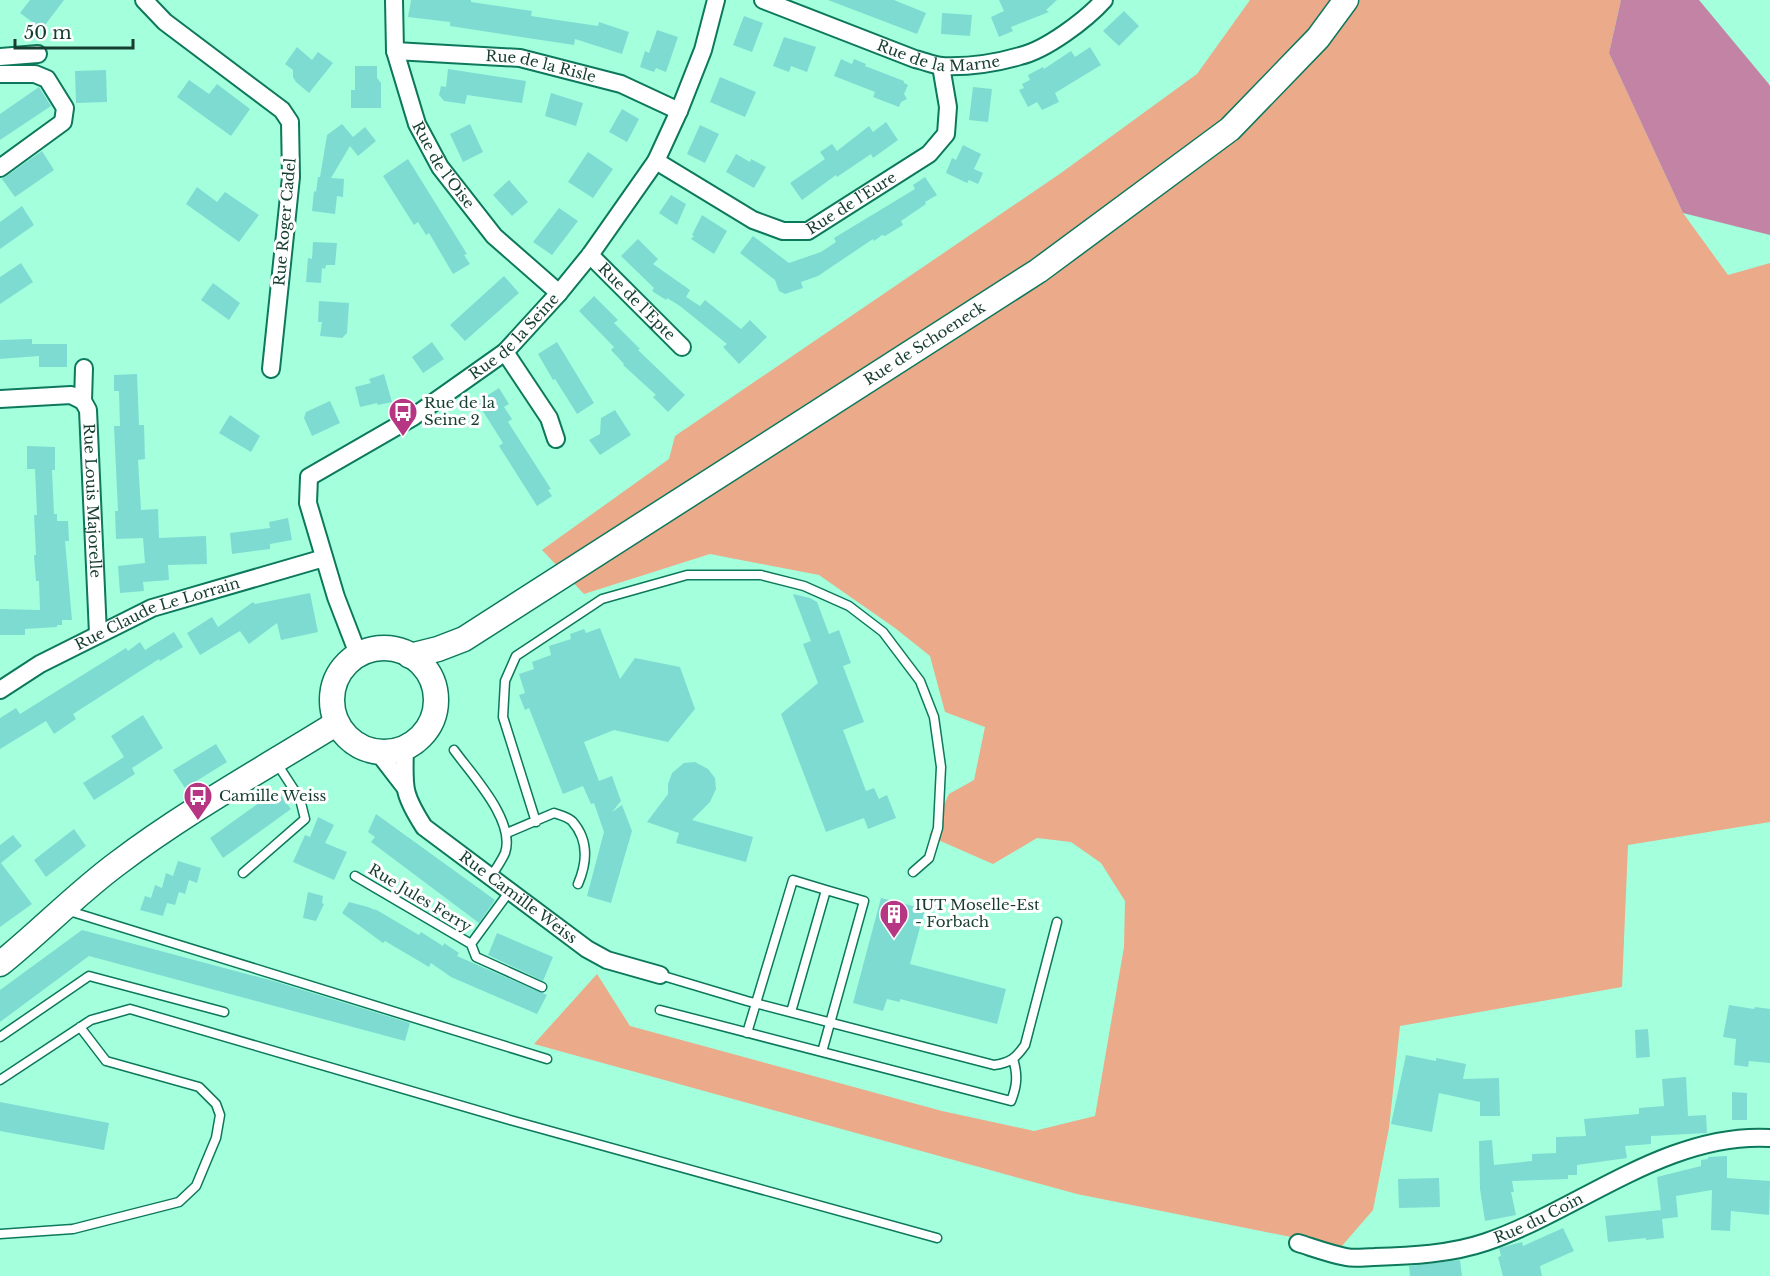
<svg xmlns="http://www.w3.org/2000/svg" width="1770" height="1276" viewBox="0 0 1770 1276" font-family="'Libre Baskerville',serif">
	<rect width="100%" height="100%" fill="#a4ffdc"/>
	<path fill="#ebaa89" d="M1250,0H1621L1609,53L1683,213L1728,275L1770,263V822L1628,845L1622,987L1400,1026L1389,1128L1373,1210L1341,1247L1077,1194L534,1044L597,974L630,1026L942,1111L1034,1131L1095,1116L1124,947L1125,901L1101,863L1071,842L1037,838L993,864L929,836L949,794L974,780L985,727L945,712L930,656L895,628L819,575L710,554L584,594L542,550L669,459L675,436L1061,173L1197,74Z"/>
	<path fill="#c383a4" d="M1621,0H1699L1768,83L1770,86V235L1683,213L1609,53Z"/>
	<path fill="#7edbd2" d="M30,0H64L42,29L20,13Z
		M411,0H471V2L532,11L531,16L598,26L599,22L629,32L622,54L575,39L574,45L450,26V22L408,17Z
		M828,0H894L926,13L917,34Z
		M999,0H1057L1046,10L1049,12L1011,27L1013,31L999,37L991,17L1004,11Z
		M1124,11L1139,26L1119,46L1103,31Z
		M942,13L972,15L970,36L941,34Z
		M744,16L763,23L752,52L733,45Z
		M657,30L678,37L666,72L656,68L654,72L640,67L645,51L649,53Z
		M784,37L816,47L807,72L791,66L789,72L773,66Z
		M297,47L312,60L318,52L333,63L309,93L296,82L293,77V70L285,64Z
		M1090,47L1101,65L1055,93L1059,102L1042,110L1037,102L1028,107L1019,90L1024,88L1022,84L1030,80L1028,75L1043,67L1044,69L1071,51L1075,57Z
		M841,59L852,64L854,59L866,64L865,66L904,81V83L908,85L904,94L907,99L901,102L899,107L873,97L875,92L834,76Z
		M355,66H377V78L381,83V108H351V90H355Z
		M448,69L526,81L522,103L467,95L465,104L444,101L439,95L441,86L446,87Z
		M106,70L107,102L76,103L75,71Z
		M720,77L756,92L745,117L710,102Z
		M189,80L209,94L217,84L250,109L231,136L177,97Z
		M39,87L51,106L0,140V114Z
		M973,87L992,89L988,122L969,120Z
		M551,93L583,103L576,126L545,116Z
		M622,109L639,119L627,142L609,132Z
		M886,122L898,140L873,158L871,154L837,177L836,175L802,200L790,183L825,159L820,152L832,144L837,151L869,126L873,132Z
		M342,124L353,137L365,127L376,141L358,156L350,146L331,178L344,179L343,197L337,196L335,214L312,211L314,191L316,192L318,177H320L327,135Z
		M470,124L483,152L463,162L450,134Z
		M700,125L719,134L705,163L687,154Z
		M963,145L981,154L974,169L983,173L978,184L969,180L967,183L946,173L952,158L956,160Z
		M42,151L54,170L15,197L2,179Z
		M588,152L613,169L593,198L568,182Z
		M736,154L750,162L751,159L766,167L754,188L726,172Z
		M408,159L467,254L464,255L470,264L453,274L429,233L426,235L418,222L414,225L383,176Z
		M925,177L937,195L925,202L926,204L901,221L903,225L885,236L882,235L874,241L873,239L818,276L801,282L803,288L785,294L779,291L775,280L740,253L753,236L789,263L821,252L836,242L834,238L915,189L913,185Z
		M509,180L528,202L512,216L493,195Z
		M197,187L217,202L225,192L259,215L239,242L186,204Z
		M671,195L686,204L677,225L659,213Z
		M22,206L34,225L0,249V222Z
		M559,208L578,221L552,255L533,242Z
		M702,215L727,231L714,254L691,239L694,236L692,235Z
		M638,239L658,259L653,264L690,290L686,297L700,306L705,300L741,329L750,320L767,337L739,364L723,347L727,344L680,306L667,298L666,300L652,291L654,288L621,256Z
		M313,242L337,243L335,265H326L325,269L322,268L321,283L306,282L308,258L312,259Z
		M21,263L33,282L0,304V277Z
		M504,276L519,293L465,341L450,325Z
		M213,283L240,303L229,320L201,300Z
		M594,296L618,320L614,323L640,349L638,350L685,395L668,412L653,397L656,395L623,365L624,364L611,350L614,347L579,311Z
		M319,301L349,303L347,333L342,338L320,336L322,322H318Z
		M32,339V344H67V367H39V356L0,359V340Z
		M432,342L444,359L423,373L412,357Z
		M557,342L594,403L577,414L555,379L553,380L538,354Z
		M137,374L139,425H144L145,459L138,460L141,510L158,509L159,538L206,536L207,564L168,565L169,580L143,582L144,591L120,593L118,566L145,563L143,538L116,539L115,511H118L114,426H120L119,391H114V375Z
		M384,374L392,402L378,405L377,403L360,407L355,387L371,383L369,379Z
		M499,388L509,404L504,407L512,419L508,422L551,489L548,490L552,496L537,506L499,446L503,443L477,402Z
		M330,401L340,423L312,436L304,418L306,412Z
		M615,410L631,435L600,455L589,440L600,434L601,418Z
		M230,415L260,436L251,452L219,433Z
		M27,446L55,447V470H52L54,514H57V521H68L69,541H65L72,620H62V625H57V627L25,629V635H0V609L40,610L39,581H36L34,555H36L34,515H37L35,469H27Z
		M288,518L292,540L270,544V549L232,554L230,533L270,528L269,522Z
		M310,593L318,632L281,640L277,623L249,644L240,631L200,655L187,633L212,617L218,627L253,602L255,604Z
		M793,594L810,598L817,602L829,634L839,630L851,663L843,666L864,722L843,730L866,791L874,788L879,799L887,795L896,818L868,829L864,818L826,832L781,714L818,683L803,644L811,641Z
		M600,628L620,679L635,658L680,667L695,709L668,742L614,730L584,742L599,781L612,776L621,801L612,812L622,805L632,831L611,903L587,896L604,832L594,803L591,804L583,786L563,794L529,708L525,710L519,695L525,693L519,674L534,669L532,662L551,655L549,646L571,639L570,634L584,629L586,633Z
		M174,632L183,647L160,661L159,659L73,714L76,719L54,734L46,721L0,749V718L16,708L20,714L126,648L128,651L140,642L145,650Z
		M143,715L163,748L132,768L135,774L94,800L83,783L124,757L111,736Z
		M216,744L227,762L185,788L173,770Z
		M695,762L708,769L715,778L716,789L710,802L692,820L753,837L746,862L676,843L679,833L647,822L668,794V784L672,773L684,763Z
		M277,790L291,809L223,858L210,838Z
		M376,814L495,900L479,923L371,842L375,837L368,832Z
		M318,817L334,825L325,843L347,852L334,880L293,862L305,835L310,837Z
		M74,829L86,846L46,877L34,860Z
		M13,835L22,846L1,863L32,904L0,927V845Z
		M178,861L201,868L197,883L189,880L185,894L179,892L175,905L167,903L163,916L140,910L145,896L151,898L155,885L162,888L166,873L173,876Z
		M308,892L323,896L322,903L324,904L316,921L303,918Z
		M881,898L925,909L910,964L1006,989L997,1024L900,999V1002L887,999L883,1011L853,1003Z
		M349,902L368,907L375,910V909L419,935L421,932L443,946L444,943L459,953L457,956L547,995L537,1014L451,977L431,963L429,967L385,941L383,943L342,913Z
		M82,930L277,982L410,1023L405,1041L89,956L0,1022V990Z
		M497,933L553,957L543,981L488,955Z
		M1729,1005L1754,1009L1755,1007L1770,1009V1063L1749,1061L1748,1067L1734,1065L1736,1039L1723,1037Z
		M1648,1029L1650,1057L1636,1058L1635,1030Z
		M1406,1055L1436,1061V1058L1466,1064L1463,1079L1499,1078L1500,1116H1480V1102L1439,1093L1432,1132L1391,1124Z
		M1686,1077L1688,1116L1706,1115L1707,1133L1651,1136V1144L1625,1146L1627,1158L1577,1165V1175H1568V1179L1512,1181L1514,1192H1511L1516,1215L1485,1221L1480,1189L1479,1141L1492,1140L1494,1165L1532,1161V1154L1556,1153V1137L1586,1136L1584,1119L1639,1114V1108L1664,1106L1662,1079Z
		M1732,1092L1747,1093V1120H1732Z
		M0,1102L109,1123L104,1150L0,1131Z
		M1727,1156V1178L1770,1181L1769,1215L1731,1211L1730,1231L1711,1230L1712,1190L1676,1196L1678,1217L1662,1219L1657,1177L1701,1166V1160L1708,1159V1157Z
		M1439,1178L1440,1207L1399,1208L1398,1179Z
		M1661,1210L1664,1238L1646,1240V1238L1608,1242L1605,1216Z
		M1563,1228L1574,1251L1540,1266L1542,1276H1503L1498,1257L1501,1256L1499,1248L1522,1242L1523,1246Z
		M1460,1260L1462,1276H1410L1409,1266Z"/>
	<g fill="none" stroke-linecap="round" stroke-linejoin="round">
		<g stroke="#0d785b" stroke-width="11">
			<path id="service" d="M454,750C472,775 516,821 505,853C501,862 495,870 490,878
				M536,822L503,717L505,681L516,656L602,599L687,575H761L804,586L849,606L883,632L920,681L934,717L941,767L938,828L929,858L913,872
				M507,833L554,813C560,815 568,817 572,821C589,840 587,863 578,884
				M243,873L305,819L300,799L276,762
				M355,876L471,944L509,892
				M66,910L547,1059
				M471,944L476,957L542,987
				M660,975L747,1001L994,1065C1010,1063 1016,1058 1025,1045L1057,922
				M660,1010L1011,1101C1017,1086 1018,1075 1013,1059
				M791,1012L826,890L864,901L822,1052
				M747,1033L793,880L826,890
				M0,1037L89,976L224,1012
				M0,1080L91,1020L130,1009L510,1120L937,1238
				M0,1234L73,1229L179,1202L196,1186L216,1138L220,1115L216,1104L199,1087L106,1061L80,1027"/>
		</g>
		<g stroke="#0d785b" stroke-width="20">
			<g id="minor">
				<path d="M144,0L165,22L282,110L290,122L291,177L271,369"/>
				<path id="s1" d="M394,0L395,51L417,124L440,167L494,236L559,293"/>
				<path id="s2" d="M763,0L915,59C924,61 933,65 942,66C967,67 996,63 1020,56C1046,50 1086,20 1104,0"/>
				<path id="s3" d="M395,51L520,58L621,84L679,111"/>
				<path d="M0,57L38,54"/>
				<path d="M0,74H35L47,79L65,108L63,122L0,168"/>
				<path id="s4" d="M656,161L753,220L783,231H808L929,154L946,134L948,107L941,66"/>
				<path id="s5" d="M590,255L682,347"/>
				<path d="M505,352L549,418L556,439"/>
				<path id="s6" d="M84,368L83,401L88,410L98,634"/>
				<path d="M0,399L71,395L83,401"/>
				<path id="s7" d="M358,654L336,597L308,503L309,477L413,417L505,352L559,293L590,255L656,161L679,111L703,50L716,0"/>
				<path id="s8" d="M0,690L40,664L152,608L324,558"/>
				<path id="s9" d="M405,748C404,787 402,793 424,827L587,949L607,960L660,975"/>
				<path d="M377,751L404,786"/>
				<path id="s10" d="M1298,1243C1314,1248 1330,1254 1346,1257C1355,1259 1365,1257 1374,1257C1411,1256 1451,1254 1486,1242C1579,1210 1667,1132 1770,1138"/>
			</g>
		</g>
		<g stroke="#0d785b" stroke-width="27">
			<g id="secondary">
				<circle cx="384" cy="700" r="52"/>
				<path id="s11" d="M410,656L438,649L464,639L1038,271L1230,129L1318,38L1346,0"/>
				<path d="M0,964C40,932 76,894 118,863C187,811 263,769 337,723"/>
			</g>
		</g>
		<use href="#service" stroke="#fff" stroke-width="8"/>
		<use href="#minor" stroke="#fff" stroke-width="16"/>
		<use href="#secondary" stroke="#fff" stroke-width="24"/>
	</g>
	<defs>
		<g id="bus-pin" transform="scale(1.5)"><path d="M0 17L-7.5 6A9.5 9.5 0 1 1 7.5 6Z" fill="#b63683" stroke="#fff"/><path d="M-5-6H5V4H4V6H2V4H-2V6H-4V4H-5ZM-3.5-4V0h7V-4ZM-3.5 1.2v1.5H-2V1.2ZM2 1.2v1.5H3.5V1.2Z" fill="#fff"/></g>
		<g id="building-pin" transform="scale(1.5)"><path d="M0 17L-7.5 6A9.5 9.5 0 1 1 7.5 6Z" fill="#b63683" stroke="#fff"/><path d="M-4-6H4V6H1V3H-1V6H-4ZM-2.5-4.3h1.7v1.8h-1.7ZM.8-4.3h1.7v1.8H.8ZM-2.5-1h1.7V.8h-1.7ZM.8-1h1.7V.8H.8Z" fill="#fff"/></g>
	</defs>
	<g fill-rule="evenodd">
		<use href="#bus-pin" x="403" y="412"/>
		<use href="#bus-pin" x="198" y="796"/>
		<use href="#building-pin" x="894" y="914"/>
	</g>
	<g text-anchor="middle" stroke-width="6" stroke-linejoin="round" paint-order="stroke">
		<g font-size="15" fill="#163d30" stroke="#fff">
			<text dy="5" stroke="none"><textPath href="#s2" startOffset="186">Rue de la Marne</textPath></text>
			<text dy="5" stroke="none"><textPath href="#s3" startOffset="147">Rue de la Risle</textPath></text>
			<text dy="5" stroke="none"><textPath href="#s1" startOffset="176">Rue de l'Oise</textPath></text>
			<text dy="5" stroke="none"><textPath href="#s4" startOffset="222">Rue de l'Eure</textPath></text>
			<text transform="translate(285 222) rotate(-85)" y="5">Rue Roger Cadel</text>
			<text dy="5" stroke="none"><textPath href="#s5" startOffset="66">Rue de l'Epte</textPath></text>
			<text dy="5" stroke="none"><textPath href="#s7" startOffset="435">Rue de la Seine</textPath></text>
			<text dy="5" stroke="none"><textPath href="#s11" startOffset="604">Rue de Schoeneck</textPath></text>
			<text dy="5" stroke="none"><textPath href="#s6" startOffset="134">Rue Louis Majorelle</textPath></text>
			<text dy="5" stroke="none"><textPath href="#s8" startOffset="176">Rue Claude Le Lorrain</textPath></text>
			<text transform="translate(420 898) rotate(31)" y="5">Rue Jules Ferry</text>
			<text dy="5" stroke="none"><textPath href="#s9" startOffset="201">Rue Camille Weiss</textPath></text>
			<text dy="5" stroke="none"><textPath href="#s10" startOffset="249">Rue du Coin</textPath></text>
		</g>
		<g font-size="15" fill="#163d30" stroke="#fff" text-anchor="start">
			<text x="424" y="408">Rue de la<tspan x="424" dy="17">Seine 2</tspan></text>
			<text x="219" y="801">Camille Weiss</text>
			<text x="915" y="910">IUT Moselle-Est<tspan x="915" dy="17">- Forbach</tspan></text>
		</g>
	</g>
	<path d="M15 39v9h118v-9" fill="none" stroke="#163d30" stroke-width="3"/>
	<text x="24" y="39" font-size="18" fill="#163d30" stroke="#ffffff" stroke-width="4.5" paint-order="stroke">50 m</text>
</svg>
